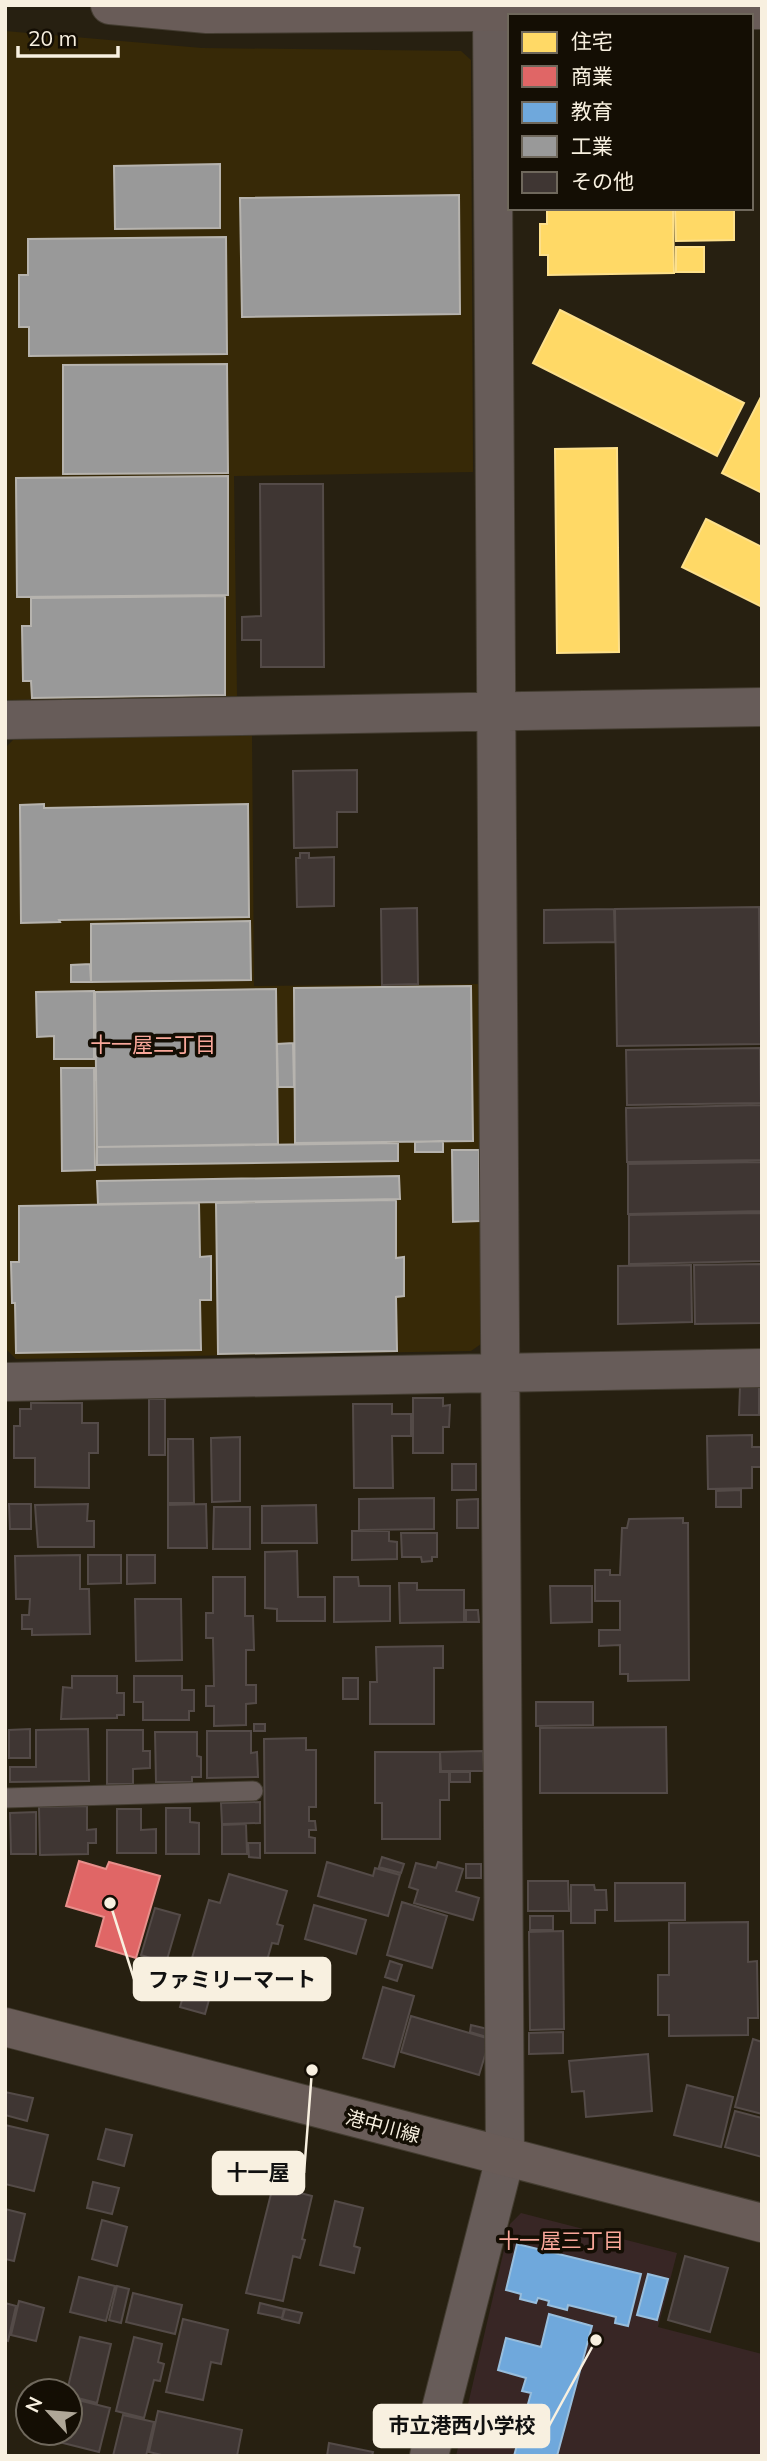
<svg xmlns="http://www.w3.org/2000/svg" width="767" height="2461" viewBox="0 0 767 2461" font-family="Mulish,'Noto Sans JP',sans-serif">
	<rect width="100%" height="100%" fill="#272011"/>
	<path fill="#372907" d="M5,31L202,48L461,51L471,60L473,472L234,476L237,696L5,700Z
		M252,734L254,986L478,984L481,1344L471,1351L16,1359L7,1350L5,748L13,740Z"/>
	<path fill="#382625" d="M521,2213L677,2253L658,2327L762,2354V2456H456L510,2224Z"/>
	<path fill="#ffd966" stroke="#fde08b" stroke-width="2" d="M547,208H673L674,273L548,275V255H540V224H547Z
		M675,208H734V240L676,241Z
		M676,247H704V272H676Z
		M560,310L744,403L717,456L533,363Z
		M762,395V493L722,473Z
		M617,448L619,652L557,653L555,449Z
		M706,519L762,547V607L682,567Z"/>
	<path fill="#e06666" stroke="#e78f8b" stroke-width="2" d="M79,1861L106,1869L109,1862L160,1876L136,1958L96,1946L104,1917L66,1906Z"/>
	<path fill="#6fa8dc" stroke="#98bedd" stroke-width="2" d="M517,2244L641,2274L628,2326L615,2323L616,2317L568,2305L567,2310L548,2305L549,2301L538,2298L536,2303L520,2299L521,2294L506,2290Z
		M648,2274L668,2279L657,2320L637,2315Z
		M549,2314L592,2326L557,2456H514L531,2393L522,2391L526,2378L498,2370L506,2338L541,2347Z"/>
	<path fill="#999" stroke="#b6b3ae" stroke-width="2" d="M220,164V228L115,229L114,166Z
		M459,195L460,314L242,317L240,198Z
		M226,237L227,354L29,356V327H19V275H28V239Z
		M227,364L228,473L63,474V365Z
		M228,476V595L17,597L16,478Z
		M225,596V695L32,698L31,681H23L22,626H31V598Z
		M44,804V808L248,804L249,917L59,920L60,922L21,923L20,805Z
		M250,921L251,980L91,982V924Z
		M90,964L91,982H71V965Z
		M471,986L473,1141L295,1143L294,988Z
		M276,989L278,1144L97,1147L95,992Z
		M94,991V1059H54V1036L37,1037L36,992Z
		M293,1043L294,1087H278L277,1044Z
		M61,1068H94L95,1170L62,1171Z
		M443,1141V1152H415V1142Z
		M398,1143V1161L97,1165V1147Z
		M452,1150H479L480,1221L453,1222Z
		M399,1176L400,1199L98,1204L97,1181Z
		M396,1200V1258L404,1257V1296L396,1297L397,1351L218,1354L216,1203Z
		M199,1203L200,1257L211,1256V1300H200L201,1350L16,1353L15,1303H12L11,1262H19V1206Z"/>
	<path fill="#3f3633" stroke="#544b48" stroke-width="2" d="M260,484H323L324,667H261V640H242V617L261,616Z
		M357,770V812H337V847L294,848L293,771Z
		M300,853H309V858L334,857V906L297,907L296,858H300Z
		M759,907L761,1044L617,1046L615,909Z
		M417,908L418,984L382,985L381,909Z
		M614,909L615,942L544,943V910Z
		M760,1048L761,1103L627,1105L626,1050Z
		M761,1105L762,1160L627,1162L626,1108Z
		M762,1162V1211L628,1214V1164Z
		M762,1213V1261L629,1264V1215Z
		M762,1264V1323L695,1324L694,1265Z
		M691,1265L692,1322L618,1324V1266Z
		M740,1387H759V1415H739Z
		M413,1398H443V1406L450,1405L449,1427H443V1453H413Z
		M149,1399H165V1455H149Z
		M31,1403H82V1423H98V1453H89V1488L35,1487V1458H14V1426H20V1409H31Z
		M353,1404H392V1414H411V1436H392L393,1488H354Z
		M752,1435V1447H761V1467H752V1488L708,1489L707,1436Z
		M240,1437V1501L212,1502L211,1438Z
		M168,1439H193L194,1503H168Z
		M452,1464H476V1490H452Z
		M741,1490V1507H716V1491Z
		M434,1498V1529L359,1530V1499Z
		M478,1499V1528H457V1500Z
		M9,1504H31V1529H10Z
		M88,1504L87,1521H94V1547H38L35,1505Z
		M206,1504L207,1548H168V1505Z
		M316,1505L317,1543H262V1506Z
		M214,1507H250V1549H213Z
		M683,1518V1523H688L689,1680L628,1681V1674H620V1645L599,1646V1630H620V1601H595V1570H610V1575H620L622,1528H627L629,1519Z
		M352,1531H389V1541L397,1542V1559L352,1560Z
		M401,1533H437V1557H432V1561L422,1562L421,1557H402Z
		M297,1551L298,1597H325V1621H277V1609L265,1608V1552Z
		M80,1555V1589H89L90,1634L32,1635V1629H22V1615H29L30,1599H16L15,1556Z
		M88,1555H121V1583L88,1584Z
		M127,1555H155V1583L127,1584Z
		M213,1577H245V1616H253L254,1650H246V1685H256V1703L246,1704V1725L214,1726V1706H206V1686H214L213,1638H206V1613H213Z
		M334,1577H358L359,1586H390V1621L334,1622Z
		M399,1583H417V1590H464V1622L400,1623Z
		M550,1586H592V1622L551,1623Z
		M135,1599H181L182,1660L136,1661Z
		M466,1610H478L479,1622H466Z
		M443,1646V1668H434V1724H370V1682H377L376,1647Z
		M72,1676H117V1693H124V1715H117V1718L61,1719L63,1687L72,1688Z
		M134,1676H182V1690H194V1711H189V1720H143V1702H134Z
		M343,1678H358V1699H343Z
		M536,1702H593V1725L536,1726Z
		M254,1724H265V1731H254Z
		M666,1727L667,1793H540V1728Z
		M30,1729V1758H9V1730Z
		M88,1729L89,1781L10,1782V1767H36V1730Z
		M107,1730H143V1751H150V1768L133,1769V1784H107Z
		M207,1731H251V1753L257,1752L258,1777L207,1778Z
		M155,1732H197V1756L201,1757V1777H192V1782H156Z
		M306,1738V1750H316V1807H309V1821H315L316,1830H309V1837L315,1838V1853H265L264,1739Z
		M483,1751L484,1771H441L440,1752Z
		M375,1752H440V1772H449V1800H440V1839H382V1803H375Z
		M450,1772H470V1782H450Z
		M260,1802V1823L222,1824L221,1803Z
		M87,1806V1830L96,1829V1843H88V1854L40,1855L39,1807Z
		M166,1808H190V1822L199,1823V1854H166Z
		M117,1809H141V1830L156,1829V1853H117Z
		M36,1812V1854H11L10,1813Z
		M246,1824L247,1854H222V1825Z
		M248,1843H260V1858L249,1857Z
		M382,1857L404,1864L401,1873L379,1867Z
		M327,1862L373,1876L375,1868L400,1875L388,1916L318,1896Z
		M438,1862L463,1869L456,1891L479,1898L473,1920L414,1903L418,1890L409,1887L416,1863L436,1868Z
		M466,1864H481V1878H466Z
		M229,1874L287,1891L277,1924L283,1926L278,1944L272,1943L262,1978L192,1958L209,1900L220,1903Z
		M528,1881H568L569,1911H528Z
		M615,1883H685V1920L615,1921Z
		M571,1885H594L595,1890H606L607,1910H595V1923H571Z
		M402,1902L447,1916L432,1968L387,1955Z
		M314,1905L366,1920L356,1954L305,1939Z
		M155,1908L180,1915L166,1963L141,1955Z
		M530,1916H553V1930H530Z
		M748,1922V1962L757,1961L758,2018H748V2035L669,2036V2015H658V1975H669V1923Z
		M563,1931L564,2029L530,2030L529,1932Z
		M193,1961L218,1968L205,2014L180,2007Z
		M390,1961L402,1965L397,1981L385,1977Z
		M383,1987L414,1996L394,2067L363,2058Z
		M411,2016L490,2039L479,2075L401,2052Z
		M471,2025L492,2030L490,2038L470,2032Z
		M563,2032V2053L529,2054V2033Z
		M753,2039L762,2042V2114L735,2107Z
		M648,2054L652,2111L586,2117L584,2091L572,2092L569,2061Z
		M687,2085L733,2097L721,2147L674,2135Z
		M5,2092L33,2098L27,2121L5,2115Z
		M735,2111L762,2118V2157L725,2147Z
		M5,2125L48,2135L34,2191L5,2184Z
		M106,2129L132,2135L124,2166L98,2159Z
		M93,2182L119,2188L112,2214L87,2208Z
		M273,2186L312,2196L302,2239L305,2240L300,2258L293,2256L283,2301L246,2293Z
		M335,2201L363,2208L354,2246L360,2248L354,2273L320,2265Z
		M5,2209L25,2214L14,2261L5,2259Z
		M102,2220L127,2227L117,2266L92,2259Z
		M685,2256L728,2268L710,2332L668,2320Z
		M79,2277L115,2286L106,2321L70,2312Z
		M117,2286L129,2289L121,2323L109,2320Z
		M133,2293L182,2305L175,2334L126,2322Z
		M19,2301L44,2308L36,2341L11,2335Z
		M5,2303L16,2306L8,2341L5,2340Z
		M260,2303L284,2309L282,2318L258,2313Z
		M285,2309L302,2313L299,2323L282,2319Z
		M183,2319L228,2330L221,2364L211,2362L203,2400L166,2392Z
		M80,2337L111,2344L97,2403L70,2396V2391H67Z
		M134,2337L162,2344L158,2362L164,2364L160,2381L154,2380L144,2418L116,2411Z
		M70,2398L110,2408L99,2452L55,2441L57,2433H70Z
		M158,2411L242,2430L237,2456H166L149,2452Z
		M123,2415L154,2422L146,2456H113Z
		M329,2443L373,2452L372,2456H327Z"/>
	<g fill="none" stroke-linecap="round" stroke-linejoin="round">
		<g stroke="#433c30" stroke-width="21">
			<path id="lane" d="M5,1798L253,1791"/>
		</g>
		<g stroke="#433c30" stroke-width="40">
			<path id="street" d="M5,720L762,707
				M5,1382L762,1368
				M429,2456L505,2158L492,13"/>
		</g>
		<g stroke="#433c30" stroke-width="40">
			<path id="secondary" d="M110,5L207,14L762,10
				M5,2027L762,2223"/>
		</g>
		<use href="#lane" stroke="#675c59" stroke-width="19"/>
		<use href="#street" stroke="#675c59" stroke-width="38"/>
		<use href="#secondary" stroke="#695c58" stroke-width="38"/>
	</g>
	<g text-anchor="middle" stroke-width="7" stroke-linejoin="round" paint-order="stroke">
		<g font-size="19" fill="#f8f0e0" stroke="#140e04">
			<text transform="translate(383 2126) rotate(15)" y="7">港中川線</text>
		</g>
		<g font-size="21" fill="#f9a79a" stroke="#140e04">
			<text x="153" y="1052">十一屋二丁目</text>
			<text x="561" y="2248">十一屋三丁目</text>
		</g>
	</g>
	<path fill="none" stroke="#f8f0e0" stroke-width="2.5" d="M110 1903L134 1979M312 2070L304 2173M596 2340L549 2426"/>
	<g fill="#f8f0e0" stroke="#140e04" stroke-width="2.5">
		<circle cx="110" cy="1903" r="7"/>
		<circle cx="312" cy="2070" r="7"/>
		<circle cx="596" cy="2340" r="7"/>
	</g>
	<g fill="#f8f0e0" stroke="#f8f0e0" stroke-width="2.5">
		<rect x="134" y="1958" width="196" height="42" rx="7"/>
		<rect x="213" y="2152" width="91" height="42" rx="7"/>
		<rect x="374" y="2405" width="175" height="42" rx="7"/>
	</g>
	<g font-size="21" text-anchor="middle" font-weight="bold" fill="#111">
		<text x="232" y="1987">ファミリーマート</text>
		<text x="258" y="2180">十一屋</text>
		<text x="462" y="2433">市立港西小学校</text>
	</g>
	<rect width="767" height="2461" fill="none" stroke="#f8f0e0" stroke-width="14"/>
	<rect x="508" y="14" width="245" height="196" fill="#140e04" stroke="#6f685c" stroke-width="2"/>
	<rect x="522" y="32" width="35" height="21" fill="#ffd966" stroke="#6f685c" stroke-width="2"/>
	<text x="571" y="49" font-size="21" fill="#f8f0e0">住宅</text>
	<rect x="522" y="66" width="35" height="21" fill="#e06666" stroke="#6f685c" stroke-width="2"/>
	<text x="571" y="84" font-size="21" fill="#f8f0e0">商業</text>
	<rect x="522" y="102" width="35" height="21" fill="#6fa8dc" stroke="#6f685c" stroke-width="2"/>
	<text x="571" y="119" font-size="21" fill="#f8f0e0">教育</text>
	<rect x="522" y="136" width="35" height="21" fill="#999999" stroke="#6f685c" stroke-width="2"/>
	<text x="571" y="154" font-size="21" fill="#f8f0e0">工業</text>
	<rect x="522" y="172" width="35" height="21" fill="#3f3633" stroke="#6f685c" stroke-width="2"/>
	<text x="571" y="189" font-size="21" fill="#f8f0e0">その他</text>
	<g transform="translate(49 2412) rotate(296)"><circle r="33" fill="#140e04" stroke="#6f685c" stroke-width="2"/>
	<path d="M0-5L12 26L0 18L-12 26Z" fill="#afa798"/>
	<text y="-10" font-size="19" font-weight="bold" text-anchor="middle" fill="#f8f0e0">N</text>
	</g>
	<path d="M18 46v10h100v-10" fill="none" stroke="#f8f0e0" stroke-width="3.5"/>
	<text x="28" y="46" font-size="21" fill="#f8f0e0" stroke="#140e04" stroke-width="5" paint-order="stroke">20 m</text>
</svg>
